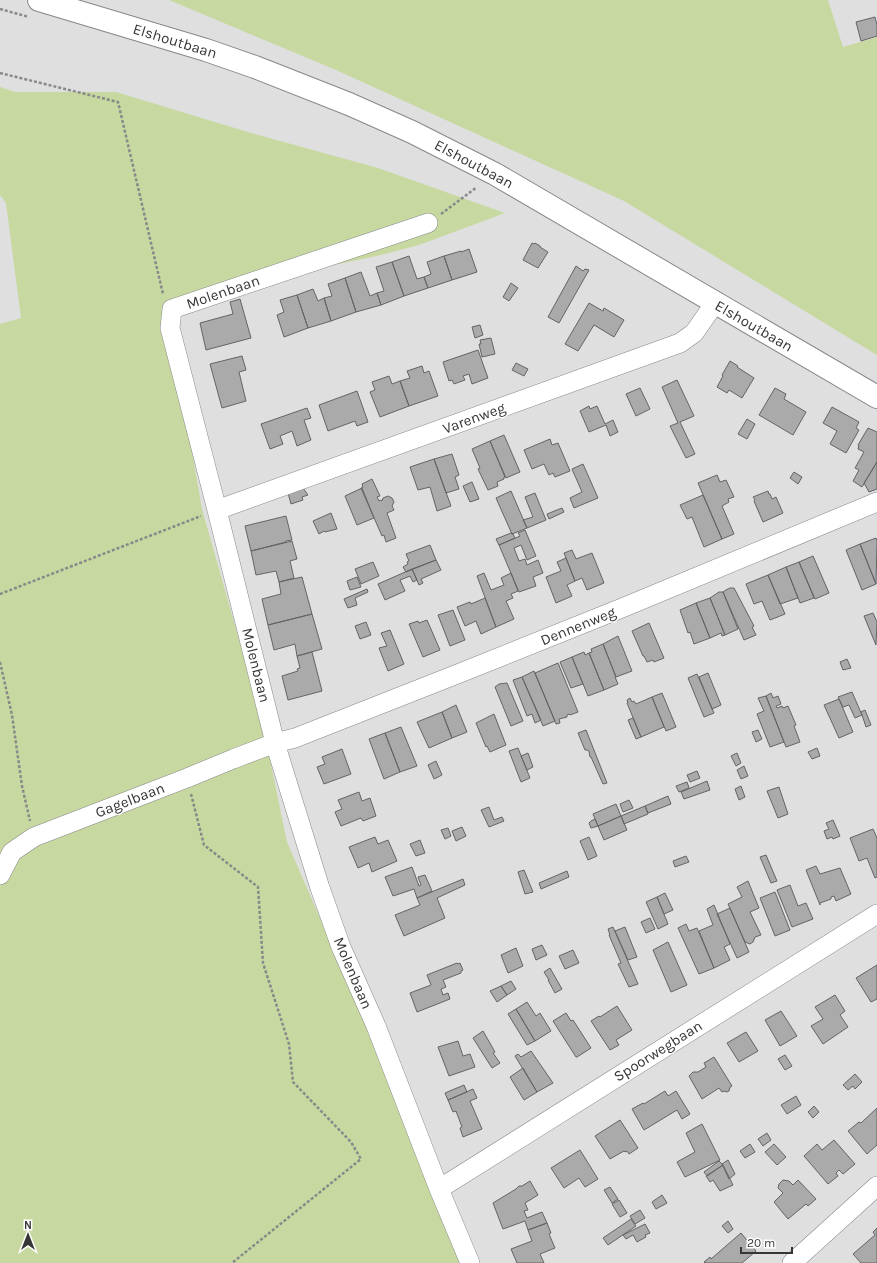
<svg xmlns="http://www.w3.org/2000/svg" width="877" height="1263" viewBox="0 0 877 1263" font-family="Karla,sans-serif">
	<rect width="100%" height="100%" fill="#dfdfe0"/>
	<path fill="#c7d9a0" d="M169,0H828L843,47L877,37V355L624,201L336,70Z
		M0,87L15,92H116L248,132L378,168L505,213L419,245L381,255L166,301L202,509L262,721L287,842L339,962L465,1263H0V324L21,318L6,203L0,195Z"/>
	<path fill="#aaaaab" stroke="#646465" d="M875,17L877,25V36L861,41L856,22Z
		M532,243L534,244L535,243L540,246V247L548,252L538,268L523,260Z
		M469,249L477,272L452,280L444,256L461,251V252Z
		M409,256L417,279L424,277L428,288L404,296L392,262Z
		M444,256L452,280L428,288L424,277L431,274L427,262Z
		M392,262L404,296L381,305L377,293L384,291L376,267Z
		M576,266L583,271L585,269L589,270L559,323L548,317Z
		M361,272L370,296L377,293L381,305L356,312L345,278Z
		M345,278L356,312L331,321L324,298L332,296L328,284Z
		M511,283L518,288L509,301L503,297Z
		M313,289L318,301L324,298L331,321L308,328L297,295Z
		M297,295L308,328L284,337L277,315L284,312L280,300Z
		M240,299L251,338L206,350L200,323L233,314L230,302Z
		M589,303L603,311L604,308L624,320L614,337L594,325L578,351L565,344Z
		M480,325L483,335L475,338L472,327Z
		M491,338L495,354L482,357L479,344H481L480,340Z
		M478,350L488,378L472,384L469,374L463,376L465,380L454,384L452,380L449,381L443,362Z
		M242,356L246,370L239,372L246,401L222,408L210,364Z
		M730,361L738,366L737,367L754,378L742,398L729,390L727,393L717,387L723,376L722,375Z
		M516,363L528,369L524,376L512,370Z
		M422,366L424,373L429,371L438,396L409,406L400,381L410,378L407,371Z
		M389,376L392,384L400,381L409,406L380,417L370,392L375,390L372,382Z
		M677,380L694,416L680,422L695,454L686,458L670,426L678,423L662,387Z
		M640,388L650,409L636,416L626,394Z
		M775,388L786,394L784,399L806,412L793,435L759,415Z
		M357,391L368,422L357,426L355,421L328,431L319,405Z
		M589,406L590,409L597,406L605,424L613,420L618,432L610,436L606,425L589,432L580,411Z
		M832,407L859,422L856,428L859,430L846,453L830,444L837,431L823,423Z
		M307,408L311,418L304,420L311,440L297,446L292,431L280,436L283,444L270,449L261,424Z
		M747,419L755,424L747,439L738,434Z
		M868,428L877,432V462L862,487L853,481L859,470L855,468L864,452L858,449L859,445H858Z
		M504,435L520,472L506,478L490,441Z
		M550,439L552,445L558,443L570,471L555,477L553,473L549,475L544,464L532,469L524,450Z
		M490,441L505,477H504V479L497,482L498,486L488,490L478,469L480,468L472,449Z
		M452,454L459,475L455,477L459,489L446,493L434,459Z
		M434,459L451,506L437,511L430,487L418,490L410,467Z
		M877,462V489L869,492L864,483Z
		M583,464L598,498L574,508L570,498L582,492L572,469Z
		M794,472L802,477L798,484L790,478Z
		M717,475L720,482L726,480L734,497L728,499L729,502L722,506L734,534L722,539L698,483Z
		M372,479L380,496L377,497L379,501L381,500L382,501L383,498L388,496L392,498L394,502L392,506L394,510L387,513L396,538L386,542L384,535L382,536L361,488L363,487L362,484Z
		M472,482L479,499L470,502L463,486Z
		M303,488L308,495L302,497L303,500L291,504L288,493Z
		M362,488L374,518L357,525L345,496Z
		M511,491L527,528L512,534L496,498Z
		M768,491L769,494H770L772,499L776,497L783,513L763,522L754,501L755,500L753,497Z
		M535,493L546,520L527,528L523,520L533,517L525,497Z
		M703,495L722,539L704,547L692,517L687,519L680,505Z
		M562,508L564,512L549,519L547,514Z
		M331,513L337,529L325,532L324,531L319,534L313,521Z
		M286,516L292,540L286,541V542L251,551L245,526Z
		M525,530L536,556L527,560L521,545L514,548L519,561L525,559L527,565L538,560L543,573L533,577L536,586L519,592L499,545L520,536L518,533Z
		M511,533L512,534H513L515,538L499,545L496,539Z
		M876,538L877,541L876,584L860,544Z
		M292,541L297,559L290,561L294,578L279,582L276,571L256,575L251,551Z
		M860,544L876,584L862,590L846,550Z
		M430,545L436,560L406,572L403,567L408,564L407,562L409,561L406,554Z
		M572,550L576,559L592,553L604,583L587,590L582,578L575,581L564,553Z
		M813,556L829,593L815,599L799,562Z
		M566,558L575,581L567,585L572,596L556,603L546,577L561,571L557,562Z
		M436,560L441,570L421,579L423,583L419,585L412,569Z
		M373,562L379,576L361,584L355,569Z
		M799,562L814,598L800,603L786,567Z
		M786,567L798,598L780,604L768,575Z
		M412,569L417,580L413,582L410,576L400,580L405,591L385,600L378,584Z
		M484,573L491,590L504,585L501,578L511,573L518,591L511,594L513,598L506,601L514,619L496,627L477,576Z
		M768,575L785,614L770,620L762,601L754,604L746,584Z
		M302,577L312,614L268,625L262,599L281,594L279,582Z
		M357,577L361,587L350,590L347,581Z
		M730,588H734L754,626L752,627L756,635L744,640L723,592L726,590Z
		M367,589L368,592L355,598L357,605L348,608L344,599Z
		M719,592H723L738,629L725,635L710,598Z
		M485,598L496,627L481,634L476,621L465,626L457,607L470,602L471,604Z
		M710,598L725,635L722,636L721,633L710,638L696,603Z
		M696,603L710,638L694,644L690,632L688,633L680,610Z
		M453,610L465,640L450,646L438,615Z
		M873,613L877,622L876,645L864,616Z
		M312,614L322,649L297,656L295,644L274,650L268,625Z
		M427,620L440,650L423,657L409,624L418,621L419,623Z
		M366,622L371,635L360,639L355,626Z
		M649,623L664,658L654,662L653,660L647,662L644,656H643L632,631Z
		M390,630L404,664L388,671L379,648L387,646L381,633Z
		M618,636L632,671L616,677L603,644Z
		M603,644L616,677H615L618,684L604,690L589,653L592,652L591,649Z
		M312,652L322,691L288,700L282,676L298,671L297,669L300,668L297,656Z
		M584,652L585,655L589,653L604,690L588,696L572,657Z
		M572,657L583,684L571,688L560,662Z
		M847,659L851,668L843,670L840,662Z
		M558,663L578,712L570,715L569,714L567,715V717L559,719L560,723L556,724L535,673Z
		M534,671L555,721L543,726L522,677Z
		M708,673L721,705L712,709L699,677Z
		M697,674L714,713L704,717L688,678Z
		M522,677L541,720L535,723L532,714L527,716L513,680Z
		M507,683L523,721L511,726L495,687L499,684Z
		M852,692L862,715L855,718L849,705L843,707L838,697Z
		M662,693L676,727L666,731L652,697Z
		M771,693L773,698L778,696L781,704L776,706L777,708L782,706L783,708L788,706L796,725L794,726L800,742L786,747L766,696Z
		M766,696L784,742L770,747L757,714L764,711L758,698Z
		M652,697L664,727L641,737L627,703H628L627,700L630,698L632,702L634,701L636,704Z
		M839,699L853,732L839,738L824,705Z
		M456,705L467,732L452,738L442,712Z
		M865,710L871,725L866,727L861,712Z
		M442,712L452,738L429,748L417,722Z
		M494,714L506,745L490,752L487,746L486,747L476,723Z
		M633,718L641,737L636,739L628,720Z
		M401,727L417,766L400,772L385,733Z
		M586,730L607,783L603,784L591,757H590L589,751L587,750H585L578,733Z
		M758,730L762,739L756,742L752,732Z
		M385,733L400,772L384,779L369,739Z
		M518,748L530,778L521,782L509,751Z
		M817,748L820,756L812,759L808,752Z
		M342,749L351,774L324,784L317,767L325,764L322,757Z
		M528,753L533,767L527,770L521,756Z
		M737,753L741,763L736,766L731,756Z
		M436,761L442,775L434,779L428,765Z
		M744,766L748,776L741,779L737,770Z
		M697,771L700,778L690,782L687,775Z
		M707,781L710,790L684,799L681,792Z
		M687,782L689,788L679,792L676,786Z
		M741,786L745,797L739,800L735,789Z
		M779,787L788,814L778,818L767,791Z
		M359,792L362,801L370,798L376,816L363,821L361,818L341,826L335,812L342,809L338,800Z
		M668,796L671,804L648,813L645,806Z
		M629,800L633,808L623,812L620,804Z
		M616,804L621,816L598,826L593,814Z
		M645,806L648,814L624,824L621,816Z
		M489,807L494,820L502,817L504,821L489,827L481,810Z
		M621,816L627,830L604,840L598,826Z
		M595,819L598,826L591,828L589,823L591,821Z
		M833,820L840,836L833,839L832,837L827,839L824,831L829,829L826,823Z
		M462,827L466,836L456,841L452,831Z
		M448,828L451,836L445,839L441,830Z
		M873,829L877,838V877L875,878L867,858L859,861L850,838Z
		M375,837L378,844L388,840L397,861L372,872L369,863L358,868L349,847Z
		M589,837L597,856L588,860L580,841Z
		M420,840L425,853L416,856L410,844Z
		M766,855L777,881L771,883L760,857Z
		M686,856L689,862L675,867L673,861Z
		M816,866L820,874L840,868L851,894L836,901L834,896L831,897V899L820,903V905L806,870Z
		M412,867L419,886L421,885L418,877L425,875L432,891L417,898L414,889L393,896L385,877Z
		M524,870L533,892L525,894L518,872Z
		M567,871L569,877L541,889L539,883Z
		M463,879L465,885L437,898L445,918L404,936L395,915L420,905L417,898Z
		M748,881L759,908L750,912L761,935L755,937L753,942L750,944L745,942L728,904L742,897L737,887Z
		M790,885L798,906L806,903L813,919L792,927L777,890Z
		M775,892L790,930L775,936L760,898Z
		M665,893L673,910L664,914L657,897Z
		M657,897L668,924L658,929L646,902Z
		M714,905L730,944L724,947L730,960L714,968L699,931L713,925L707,909Z
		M730,908L749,952L737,958L717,914Z
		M650,918L655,929L646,933L641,922Z
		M686,924L689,931L697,928L714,968L699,974L678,928Z
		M613,927L638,984L629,987L618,964L621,963L609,935H610L608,929Z
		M625,927L637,957L628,960L615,931Z
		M668,942L687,985L671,992L653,950Z
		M542,945L547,955L536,960L532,949Z
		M516,948L523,966L508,973L501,955Z
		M573,950L579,963L565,969L559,956Z
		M457,963L458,964L460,963L463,970L461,971V973L443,980L446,987L441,989L443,995L448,993L450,999L417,1012L410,993L431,985L427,975Z
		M877,965V999L871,1002L856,978Z
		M550,968L562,989L555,993L548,980H549L544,972Z
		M511,981L516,989L507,995L501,986Z
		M501,986L507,995L497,1002L490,991Z
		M835,995L845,1011L840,1015L848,1027L823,1044L811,1026L823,1019L815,1007Z
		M527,1002L536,1016L540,1013L551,1031L535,1041L516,1009Z
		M617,1006L632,1030L616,1040L619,1045L610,1050L591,1021L599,1016L600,1017Z
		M516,1009L535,1041L527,1045L508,1014Z
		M781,1011L797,1036L780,1046L765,1020Z
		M566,1013L571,1021L573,1020L591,1048L577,1057H576L553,1021Z
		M483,1031L495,1052L493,1053L500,1063L492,1068L473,1038Z
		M746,1032L758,1051L739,1062L727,1043Z
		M458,1041L463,1056L470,1054L475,1067L449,1076L438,1047Z
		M531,1051L553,1083L537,1092L515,1056L518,1054L521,1057Z
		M785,1055L792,1066L785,1070L778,1059Z
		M714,1057L732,1086L730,1087L729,1091L727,1092L724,1091L722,1092L719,1088L702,1099L689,1076L693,1072H698L706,1067L704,1063Z
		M523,1068L537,1092L524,1100L510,1077Z
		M855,1074L862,1082L855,1089L853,1086L848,1090L843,1085Z
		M464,1085L467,1092L448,1100L445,1093Z
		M473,1089L477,1098L470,1101L482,1129L463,1137L460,1128L462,1127L456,1111L453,1112L448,1100Z
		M665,1091L668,1096L676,1091L690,1114L682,1119L677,1110L644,1130L632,1109L643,1103L644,1104Z
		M796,1096L801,1105L787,1114L781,1105Z
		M814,1106L819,1112L813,1118L808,1112Z
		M877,1108V1145L867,1154L848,1131L859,1122L861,1123Z
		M620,1120L638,1148L629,1154L627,1151L625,1152L624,1151L610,1159L595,1136Z
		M702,1124L720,1160L685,1177L677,1162L695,1152L686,1133Z
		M767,1133L771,1140L763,1146L758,1139Z
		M834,1140L855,1164L843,1174L839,1170L836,1173L838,1176L828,1184L804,1156L817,1144L822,1150Z
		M750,1144L755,1152L745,1158L740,1151Z
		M774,1144L786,1157L777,1165L765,1152Z
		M580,1150L598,1179L585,1187L579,1178L564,1188L551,1168Z
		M728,1160L735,1174L729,1179L722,1164Z
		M719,1161L723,1165L707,1176L704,1172Z
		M723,1165L733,1185L720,1191L713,1180L710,1182L706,1176Z
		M783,1180L789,1181L793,1185L798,1180L816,1199L808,1206L806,1204L788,1219L774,1202L783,1193L778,1188L779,1184Z
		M530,1181L538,1195L525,1203L528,1210L524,1211L527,1218L542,1212L547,1223L528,1230L525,1221L503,1229L493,1203L516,1189L519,1186H522Z
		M610,1187L618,1199L612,1203L604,1190Z
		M662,1195L667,1203L656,1209L652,1202Z
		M619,1200L627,1213L620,1217L612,1204Z
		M640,1210L645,1218L635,1224L630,1216Z
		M631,1219L636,1226L608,1245L603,1238Z
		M728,1221L733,1229L728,1233L722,1226Z
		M547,1223L551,1233L549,1234L555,1248L540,1254L544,1263H517L511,1249L532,1241L528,1230Z
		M645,1224L650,1233L645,1235L646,1237L637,1242L633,1235L626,1239L623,1235Z
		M877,1228V1263H861L853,1254L875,1235L873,1232Z
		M741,1233L756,1251L742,1263H705L704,1262L710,1257L711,1259Z"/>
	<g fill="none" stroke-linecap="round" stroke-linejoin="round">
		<g stroke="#878789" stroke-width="20">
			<path id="minor" d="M428,223L172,309L170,328L217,510L275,743L320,888L341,947L376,1026L439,1189L470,1263
				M217,510L680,343L694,333L715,303
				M0,875L12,852L34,837L187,778L233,759L275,743L295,738L460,673L622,608L877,502
				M439,1189L877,914
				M792,1263L877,1186"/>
		</g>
		<g stroke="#878789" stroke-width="24">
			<path id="secondary" d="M39,0L206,50L255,67L349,104L412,132L495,174L877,397"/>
		</g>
		<path stroke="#89898a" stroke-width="2.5" stroke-dasharray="3 2" stroke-linecap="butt" d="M0,9L29,17
			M0,73L118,102L163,294
			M441,214L477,187
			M0,594L201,516
			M0,662L12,715L22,786L30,821
			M191,794L204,845L258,887L263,963L289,1044L293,1082L351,1142L361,1159L232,1263"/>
		<use href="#minor" stroke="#fff" stroke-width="19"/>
		<use href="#secondary" stroke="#fff" stroke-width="22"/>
	</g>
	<g text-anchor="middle" stroke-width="3" stroke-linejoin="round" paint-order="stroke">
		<g font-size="15" fill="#363636" stroke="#fff">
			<text transform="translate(175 41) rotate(17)" y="5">Elshoutbaan</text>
			<text transform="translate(474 164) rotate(28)" y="5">Elshoutbaan</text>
			<text transform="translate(223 292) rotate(-19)" y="5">Molenbaan</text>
			<text transform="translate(754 326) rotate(30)" y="5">Elshoutbaan</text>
			<text transform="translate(474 418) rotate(-20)" y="5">Varenweg</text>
			<text transform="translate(578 626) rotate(-22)" y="5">Dennenweg</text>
			<text transform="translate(256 665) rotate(76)" y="5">Molenbaan</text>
			<text transform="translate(130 800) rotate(-21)" y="5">Gagelbaan</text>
			<text transform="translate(353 973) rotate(67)" y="5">Molenbaan</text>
			<text transform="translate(658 1051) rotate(-32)" y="5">Spoorwegbaan</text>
		</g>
	</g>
	<g transform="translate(28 1235)" stroke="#ffffff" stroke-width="3" paint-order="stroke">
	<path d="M0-3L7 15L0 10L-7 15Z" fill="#363636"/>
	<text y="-6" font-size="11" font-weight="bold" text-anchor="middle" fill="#363636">N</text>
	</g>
	<path d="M741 1247v6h51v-6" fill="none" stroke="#363636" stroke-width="2"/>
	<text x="747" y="1247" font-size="12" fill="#363636" stroke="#ffffff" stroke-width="3" paint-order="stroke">20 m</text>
</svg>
